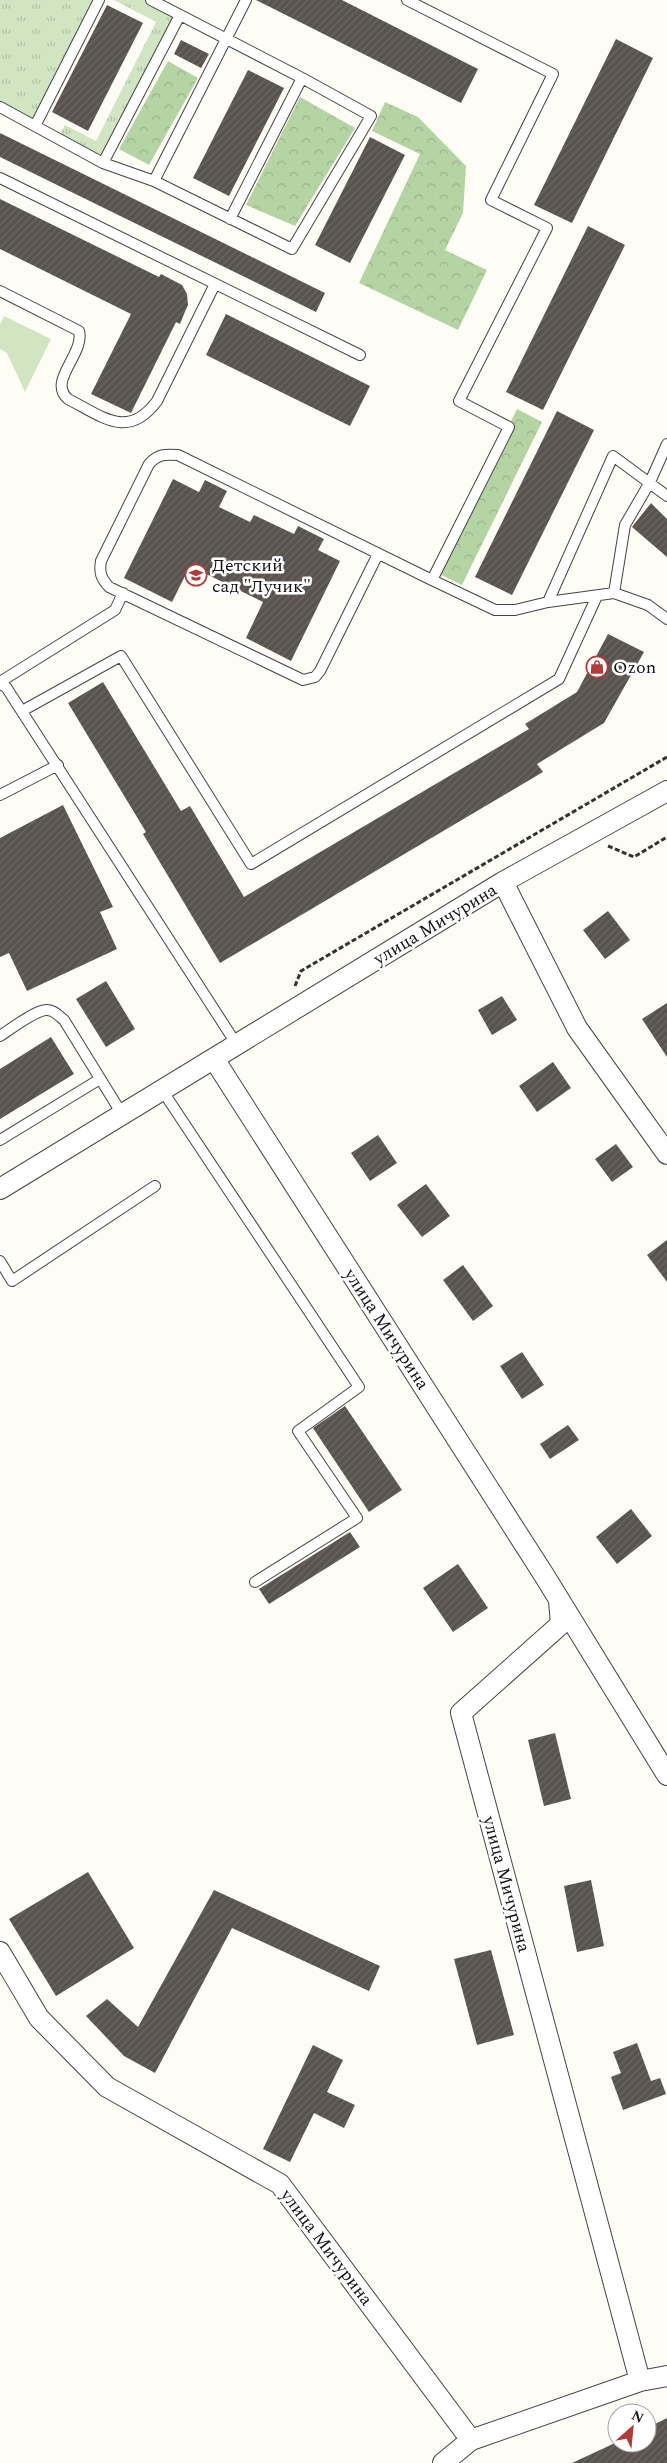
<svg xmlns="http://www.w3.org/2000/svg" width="667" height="2463" viewBox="0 0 667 2463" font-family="Spectral,serif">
	<defs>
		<pattern id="grass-tufts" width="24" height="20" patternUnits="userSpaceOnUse" patternTransform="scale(1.25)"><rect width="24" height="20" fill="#d1e5c2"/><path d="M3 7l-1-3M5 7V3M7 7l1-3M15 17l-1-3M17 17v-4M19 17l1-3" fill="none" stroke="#b2c3a6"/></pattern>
		<pattern id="forest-crowns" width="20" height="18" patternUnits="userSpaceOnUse" patternTransform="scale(1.25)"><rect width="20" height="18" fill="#b5d4a3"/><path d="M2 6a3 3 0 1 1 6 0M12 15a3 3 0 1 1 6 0" fill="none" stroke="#9bb58b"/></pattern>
		<pattern id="building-hatch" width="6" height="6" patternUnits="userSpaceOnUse" patternTransform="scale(1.25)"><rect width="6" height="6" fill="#58534e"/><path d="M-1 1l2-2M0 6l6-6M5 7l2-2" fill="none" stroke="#6b6763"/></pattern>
	</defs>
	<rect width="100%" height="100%" fill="#fefdf5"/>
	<path fill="url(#grass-tufts)" d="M0,0H99L35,126L0,107Z
		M114,0H151L180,15L103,163L58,138L65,125L96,141L156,22Z"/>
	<path fill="url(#forest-crowns)" d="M168,61L198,78L149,165L119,149Z
		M300,97L355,128L295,226L246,205Z
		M385,102L418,117L466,166L463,213L445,250L487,270L458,330L359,283L420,154L372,131Z
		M517,409L542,422L462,585L435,572Z"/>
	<path fill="#d1e5c2" d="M4,316L51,339L25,392L7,353L0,349V325Z"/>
	<path fill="url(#building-hatch)" d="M256,0H342L478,69L461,103Z
		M107,5L143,23L88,131L52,112Z
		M616,39L653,58L572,223L534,205Z
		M181,40L209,54L201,68L174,54Z
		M248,70L284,88L229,196L193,178Z
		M0,133L325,293L316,312L0,157Z
		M370,137L405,155L350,263L315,245Z
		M0,199L159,277L161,274L182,285L187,294L188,305L184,314L180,324L176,322L131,413L91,394L131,314L0,249Z
		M588,226L625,245L543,410L506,392Z
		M226,314L370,386L350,426L206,355Z
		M557,411L594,430L512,595L475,577Z
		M173,479L199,492L205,480L227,491L219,507L250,522L254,515L294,534L298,526L324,539L318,550L340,561L291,661L246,638L263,602L190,566L172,602L124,578Z
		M651,503L667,519V557L632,527Z
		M608,634L644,652L604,723L537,764L543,772L220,963L143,834L146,832L68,703L103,682L181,811L190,806L244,897L529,729L525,724L577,692Z
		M63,805L113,907L100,912L117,949L27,991L9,953L0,957V838Z
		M608,911L630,940L605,959L583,930Z
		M106,981L135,1029L106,1047L76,999Z
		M502,996L517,1020L492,1035L478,1010Z
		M667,1003V1057L642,1019Z
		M51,1037L74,1074L0,1119V1069Z
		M553,1062L571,1088L537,1112L519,1086Z
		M378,1135L397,1163L370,1181L351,1153Z
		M616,1144L633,1167L612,1182L595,1159Z
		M426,1184L450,1216L422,1237L397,1205Z
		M667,1240V1282L647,1255Z
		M463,1265L493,1306L473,1321L443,1280Z
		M522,1352L544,1385L522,1399L500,1366Z
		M345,1406L402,1490L369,1512L313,1428Z
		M568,1425L579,1440L550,1459L540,1444Z
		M631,1509L652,1536L617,1564L596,1537Z
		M350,1532L360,1547L269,1604L259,1589Z
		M458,1564L488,1608L453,1632L423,1588Z
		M555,1733L571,1799L544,1806L528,1740Z
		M88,1872L134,1948L56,1996L9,1919Z
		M591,1880L604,1946L577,1952L564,1886Z
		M214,1890L380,1966L369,1991L232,1928L155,2073L124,2056L86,2016L107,1999L138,2027Z
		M491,1950L514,2035L477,2045L454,1959Z
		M637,2043L651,2081L660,2078L666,2094L623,2110L611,2077L621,2073L613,2052Z
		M313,2045L343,2060L327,2092L355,2105L344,2128L314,2113L290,2162L263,2149Z
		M667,2418V2463H572L615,2443H647V2428Z"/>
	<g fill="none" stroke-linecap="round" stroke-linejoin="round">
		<g stroke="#444" stroke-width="12">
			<path id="service" d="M151,0L302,78
				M407,0L553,74L491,200L547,228L459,401L509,427L432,580L495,610H515L548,602L614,593L648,605L667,619
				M180,15L103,163L154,181L246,0
				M0,107L35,126L99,0
				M35,126L103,163
				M0,178L360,355
				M154,181L292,249L371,116L302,78L230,219
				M0,291L79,331C85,354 47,381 68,399C103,417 128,440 157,401L215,284
				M378,554L320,671L315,677L303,680L109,587C101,578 99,573 101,561L149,464C158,454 165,454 178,455L432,580
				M614,593L625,525L650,482L667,444
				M548,602L613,456L667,496
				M0,682L115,610L123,593
				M0,684L6,687L237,1045
				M22,711L121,656L251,864L559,679L597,596
				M0,795L58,765
				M0,1036C11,1029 34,1011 46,1010C53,1009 59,1016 64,1020L122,1114
				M162,1090L359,1387L298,1431L357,1518L255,1582
				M0,1140L100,1079
				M0,1261L12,1281L155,1186"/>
		</g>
		<g stroke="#444" stroke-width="22">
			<path id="minor" d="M503,882L577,1028L667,1154
				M214,1059L544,1575L667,1775
				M0,1189L503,882L667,791
				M559,1601L561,1624L461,1713L640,2381
				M0,1952L39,2018L107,2087L280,2184L471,2440
				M443,2463L471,2440L640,2381L667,2376"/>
		</g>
		<path stroke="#333" stroke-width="3" stroke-dasharray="5 2.5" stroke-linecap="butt" d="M608,846L634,857L667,837
			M295,986L301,971L667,757"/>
		<use href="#service" stroke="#fff" stroke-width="10"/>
		<use href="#minor" stroke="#fff" stroke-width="20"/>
	</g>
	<defs>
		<g id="school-ring" transform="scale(1.125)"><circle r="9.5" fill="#fff" stroke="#b03c39" stroke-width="1.5"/><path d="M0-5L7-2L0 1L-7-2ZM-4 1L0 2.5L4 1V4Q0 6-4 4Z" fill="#b03c39"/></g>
		<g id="shop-ring" transform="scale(1.125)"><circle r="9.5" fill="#fff" stroke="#b03c39" stroke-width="1.5"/><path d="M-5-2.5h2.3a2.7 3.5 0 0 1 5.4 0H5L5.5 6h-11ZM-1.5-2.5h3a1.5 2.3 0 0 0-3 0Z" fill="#b03c39"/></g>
	</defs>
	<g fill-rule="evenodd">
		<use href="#school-ring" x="196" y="575"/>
		<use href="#shop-ring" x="597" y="667"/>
	</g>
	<g text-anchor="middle" stroke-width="5" stroke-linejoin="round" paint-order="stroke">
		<g font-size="18" fill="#111" stroke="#fff" text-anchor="start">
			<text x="212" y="571">Детский<tspan x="212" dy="21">сад "Лучик"</tspan></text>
			<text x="613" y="673">Ozon</text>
		</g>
		<g font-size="18" fill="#111" stroke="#fff">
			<text transform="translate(435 924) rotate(-31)" y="6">улица Мичурина</text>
			<text transform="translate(387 1329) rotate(57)" y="6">улица Мичурина</text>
			<text transform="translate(507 1884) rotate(75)" y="6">улица Мичурина</text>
			<text transform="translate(327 2247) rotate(53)" y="6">улица Мичурина</text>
		</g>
	</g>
	<g transform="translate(632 2428) rotate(27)"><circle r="24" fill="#ffffff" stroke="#a0a0a0"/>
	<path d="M0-4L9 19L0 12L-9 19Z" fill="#b03c39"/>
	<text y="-8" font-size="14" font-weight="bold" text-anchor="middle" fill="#111111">N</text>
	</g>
</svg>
